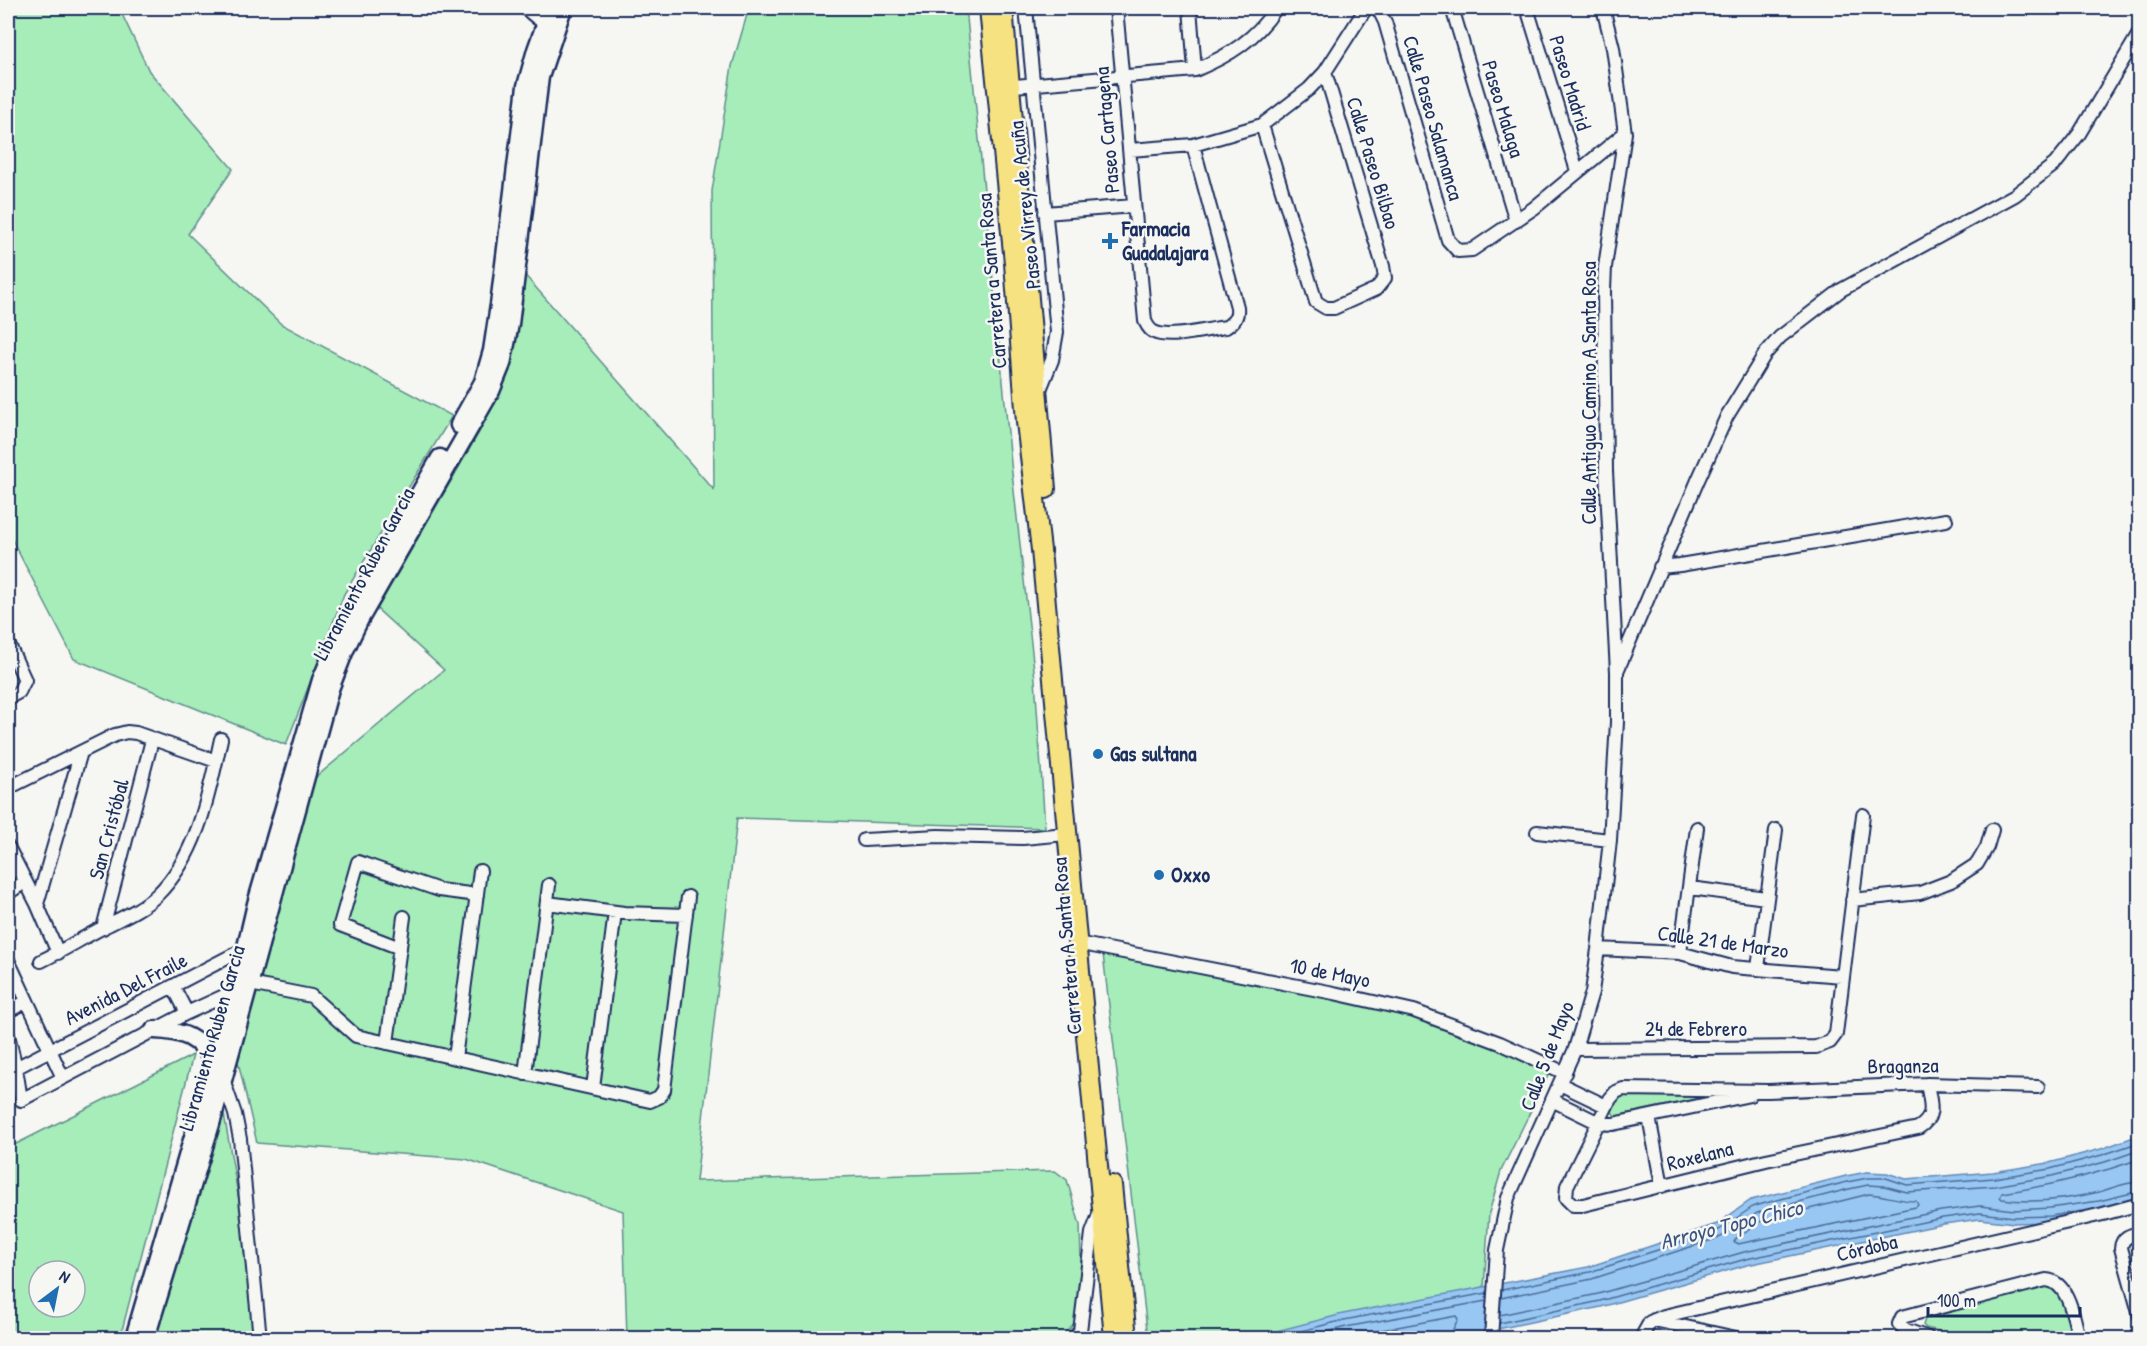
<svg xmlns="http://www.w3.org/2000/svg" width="2147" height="1346" viewBox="0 0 2147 1346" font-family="'Patrick Hand',sans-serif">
	<rect width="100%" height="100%" fill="#f6f6f2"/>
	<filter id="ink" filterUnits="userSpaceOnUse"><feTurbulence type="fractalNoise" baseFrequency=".0167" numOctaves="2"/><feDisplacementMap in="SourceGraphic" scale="12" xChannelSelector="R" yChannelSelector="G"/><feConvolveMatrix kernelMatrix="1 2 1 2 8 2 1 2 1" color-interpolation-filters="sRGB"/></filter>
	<g filter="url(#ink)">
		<path fill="#a6edba" stroke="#608e8c" stroke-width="1.5" fill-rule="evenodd" d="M8,8H119L149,71L233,169L188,234L281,324L452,416L344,594L286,745L74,659L8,532Z
			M749,8H966L1012,473L1035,679L1045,828L737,818L696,1181L1055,1171L1067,1180L1080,1225L1081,1262L1075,1322L1062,1338H627L623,1211L466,1159L257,1143L236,1053L315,778L444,670L377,609L481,429L508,369L517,334L523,273L714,490L712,191L732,66Z
			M1103,954L1422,1017L1550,1072L1501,1171L1489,1213L1484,1287L1249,1338H1148Z
			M193,1055L120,1338H8V1148ZM39,1271H75V1307H39Z
			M1629,1094L1712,1096L1615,1116L1612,1112L1618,1096Z
			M224,1114L246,1241L255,1338H153Z
			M2050,1284L2058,1288L2074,1338H1970L1926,1328L1923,1325L1925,1319Z"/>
		<path fill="#97c7f2" stroke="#658ab7" stroke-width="1.5" d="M2139,1135V1204L2051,1222L2014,1223L1980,1219L1944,1224L1747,1265L1601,1307L1484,1332L1467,1338H1249L1343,1314L1588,1267L1717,1224L1751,1200L1846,1176L1867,1172L1887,1173L1906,1179L1993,1172L2049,1163L2101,1149Z"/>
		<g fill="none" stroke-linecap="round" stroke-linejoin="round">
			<path stroke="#4d6c99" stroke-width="1.5" d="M2140,1159C2094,1175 2050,1186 2002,1193L2000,1197L2002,1199C2033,1204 2069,1199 2099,1192C2112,1188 2126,1182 2140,1182
				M1869,1194C1885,1195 1899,1201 1916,1201L1918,1205L1916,1207L1738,1244L1734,1242L1735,1239L1761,1221Z
				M1502,1290L1590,1272L1719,1230L1754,1206L1847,1182L1868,1178H1886L1907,1185L1994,1178L2050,1169L2102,1155L2140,1142
				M1501,1298L1592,1279L1721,1237L1757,1213L1849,1189L1868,1185L1884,1186L1907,1192L1995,1186L2052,1176L2105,1162L2140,1150
				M1500,1315L1598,1294L1744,1252L1941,1211L1980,1206L2014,1210L2050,1208L2099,1201L2140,1191
				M1500,1323L1600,1301L1746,1259L1943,1218L1980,1213L2014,1217L2051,1216L2082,1211
				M1274,1338L1344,1320L1487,1293
				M1303,1338L1346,1327L1486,1301
				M1339,1338L1456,1316L1458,1319L1453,1329L1451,1338"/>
			<g stroke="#1b2f5e" stroke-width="16">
				<path id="street" d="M525,8L537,18L552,26
					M1026,8L1057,332L1052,360L1039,392
					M1116,8L1145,321C1147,325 1149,330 1154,332C1169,340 1208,329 1226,327C1235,321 1238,317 1237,307L1193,145
					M1190,8L1195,70
					M1378,8L1385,22L1448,240L1458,251L1472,250L1534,208L1625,133
					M1452,8L1516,221
					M1527,8L1577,171
					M1004,87L1195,70C1229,56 1256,39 1276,8
					M1262,125L1316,302L1326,308H1334L1376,289L1385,278L1383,266L1325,72
					M1130,150L1193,145L1262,125L1309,89L1325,72L1366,8
					M1045,213L1134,206
					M1660,567L1680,565L1946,520
					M8,643L25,680L19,692L8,698
					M1618,669L1698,480L1727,416L1765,354L1780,337L1841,290L2015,195L2055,164L2079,134L2140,32
					M8,788L115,735L127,732L136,733L216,761
					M1537,832L1610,840
					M864,840L938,836L1023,838L1066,834
					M8,847L37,904L58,953
					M8,874L18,869
					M1690,888L1766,898
					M8,893L25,882
					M1852,900L1920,893L1951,881L1977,864L1987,847L1992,830
					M547,903L624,913L686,915
					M37,904L81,752
					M103,928L152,740
					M1077,943L1334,993L1414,1011L1500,1043L1565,1073
					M400,948L340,925L358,862L439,890L477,895
					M1598,949L1680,953L1732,967L1842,976
					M1680,953L1697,828
					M8,960L63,1078
					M41,961C62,951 81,939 102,928C121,918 141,910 157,895C198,855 209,793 221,739
					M1758,968L1776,830
					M173,986L187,1013
					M8,1011L26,1002
					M8,1035L16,1068L21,1100L187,1013L250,984L311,996L356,1036L650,1101L659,1097L664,1090L688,897
					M387,1043L404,917
					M1575,1049L1816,1047L1830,1042L1836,1034L1863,815
					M455,1058L480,871
					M8,1072L248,947
					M525,1074L549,885
					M223,1079L235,1114L240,1139L260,1338
					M1560,1084L1606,1106
					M1927,1084C1930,1102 1937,1117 1918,1128L1766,1160L1583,1205H1573L1566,1198L1567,1186L1610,1099L1616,1092L1623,1089L1768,1091L1927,1084L2038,1087
					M593,1088L615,912
					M1552,1100L1599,1123L1613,1124L1750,1095
					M1649,1117L1662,1186
					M2140,1233C2130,1235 2122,1237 2121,1248L2140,1316
					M1654,1320L1736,1338
					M1074,1338L1080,1331L1092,1233L1100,1212
					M1491,1338L1497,1250L1508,1198L1575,1049L1592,992L1598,949L1610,840L1617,722V672L1606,471L1604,290L1605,267L1625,133L1613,48L1603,8
					M1641,1338L1650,1322L1664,1316L2103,1214L2140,1204
					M1928,1338L1906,1330L1899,1324L1902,1317L2046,1280C2069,1281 2074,1320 2079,1338"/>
			</g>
			<g stroke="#1b2f5e" stroke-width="21">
				<path id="secondary" d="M459,425L483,382L492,351L499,305L526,86L536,50L551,8
					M154,1030C184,1031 197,1037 215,1062
					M134,1338L236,990L256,904L321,680L347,619L440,458
					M146,1338L211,1124L330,689L345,650L360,619L491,391L502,364L510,324L540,77L563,8"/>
			</g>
			<g stroke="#1b2f5e" stroke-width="22">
				<path id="primary" d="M989,8L1014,263L1026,422L1041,550L1114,1338
					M1003,8L1046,489
					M1112,1185L1127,1338"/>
			</g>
			<use href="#street" stroke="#f6f6f2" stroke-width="12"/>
			<use href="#secondary" stroke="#f6f6f2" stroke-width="16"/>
			<use href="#primary" stroke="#f7e281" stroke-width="18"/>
		</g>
	</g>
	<g fill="#1f6fb2" stroke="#f6f6f2" stroke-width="2">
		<path d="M1107 232h6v6h6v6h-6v6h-6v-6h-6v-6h6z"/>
		<circle cx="1098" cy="754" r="6"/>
		<circle cx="1159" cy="875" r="6"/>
	</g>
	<g text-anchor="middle" stroke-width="5" stroke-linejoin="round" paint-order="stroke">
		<g font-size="21" fill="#1b2f5e" stroke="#f6f6f2">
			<text transform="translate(1570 83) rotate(73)" y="7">Paseo Madrid</text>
			<text transform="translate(1503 109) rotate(73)" y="7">Paseo Malaga</text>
			<text transform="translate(1433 118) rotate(74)" y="7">Calle Paseo Salamanca</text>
			<text transform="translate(1107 130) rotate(-95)" y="7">Paseo Cartagena</text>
			<text transform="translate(1373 163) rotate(73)" y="7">Calle Paseo Bilbao</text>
			<text transform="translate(1025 205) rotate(-96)" y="7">Paseo Virrey de Acuña</text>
			<text transform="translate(992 281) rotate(-95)" y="7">Carretera a Santa Rosa</text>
			<text transform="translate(1589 393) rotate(-90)" y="7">Calle Antiguo Camino A Santa Rosa</text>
			<text transform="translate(364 574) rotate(-62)" y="7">Libramiento Ruben Garcia</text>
			<text transform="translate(109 829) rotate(-75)" y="7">San Cristóbal</text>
			<text transform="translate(1723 942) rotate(8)" y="7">Calle 21 de Marzo</text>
			<text transform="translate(1067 946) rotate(-95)" y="7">Carretera A Santa Rosa</text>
			<text transform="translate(1330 973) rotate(11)" y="7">10 de Mayo</text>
			<text transform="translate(126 989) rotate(-27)" y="7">Avenida Del Fraile</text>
			<text x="1696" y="1036">24 de Febrero</text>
			<text transform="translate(212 1038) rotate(-74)" y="7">Libramiento Ruben Garcia</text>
			<text transform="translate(1547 1056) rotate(-69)" y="7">Calle 5 de Mayo</text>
			<text transform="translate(1903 1066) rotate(-1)" y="7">Braganza</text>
			<text transform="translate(1700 1156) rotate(-14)" y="7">Roxelana</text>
			<text transform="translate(1867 1248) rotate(-13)" y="7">Córdoba</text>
		</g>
		<g font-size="21" font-weight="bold" fill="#1b2f5e" stroke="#f6f6f2" text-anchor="start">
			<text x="1122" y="236">Farmacia<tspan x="1122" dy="24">Guadalajara</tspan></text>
			<text x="1110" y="761">Gas sultana</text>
			<text x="1171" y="882">Oxxo</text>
		</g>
		<g font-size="22" font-style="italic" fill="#3a5583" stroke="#f6f6f2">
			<text transform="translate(1731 1224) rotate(-14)" y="8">Arroyo Topo Chico</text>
		</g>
	</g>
	<rect width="2147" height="1346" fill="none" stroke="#f6f6f2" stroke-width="30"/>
	<rect x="15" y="15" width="2117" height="1316" fill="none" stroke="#1b2f5e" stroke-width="2" filter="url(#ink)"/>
	<g transform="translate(57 1289) rotate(32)"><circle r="28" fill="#f6f6f2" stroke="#9ea6b7" stroke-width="1.5"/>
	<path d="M0-4.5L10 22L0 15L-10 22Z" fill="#1f6fb2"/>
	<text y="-9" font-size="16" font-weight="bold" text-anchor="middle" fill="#1b2f5e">N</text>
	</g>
	<path d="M1928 1307v9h152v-9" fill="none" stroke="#1b2f5e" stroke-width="3"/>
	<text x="1937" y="1307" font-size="18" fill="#1b2f5e" stroke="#f6f6f2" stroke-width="4.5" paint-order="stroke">100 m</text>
</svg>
